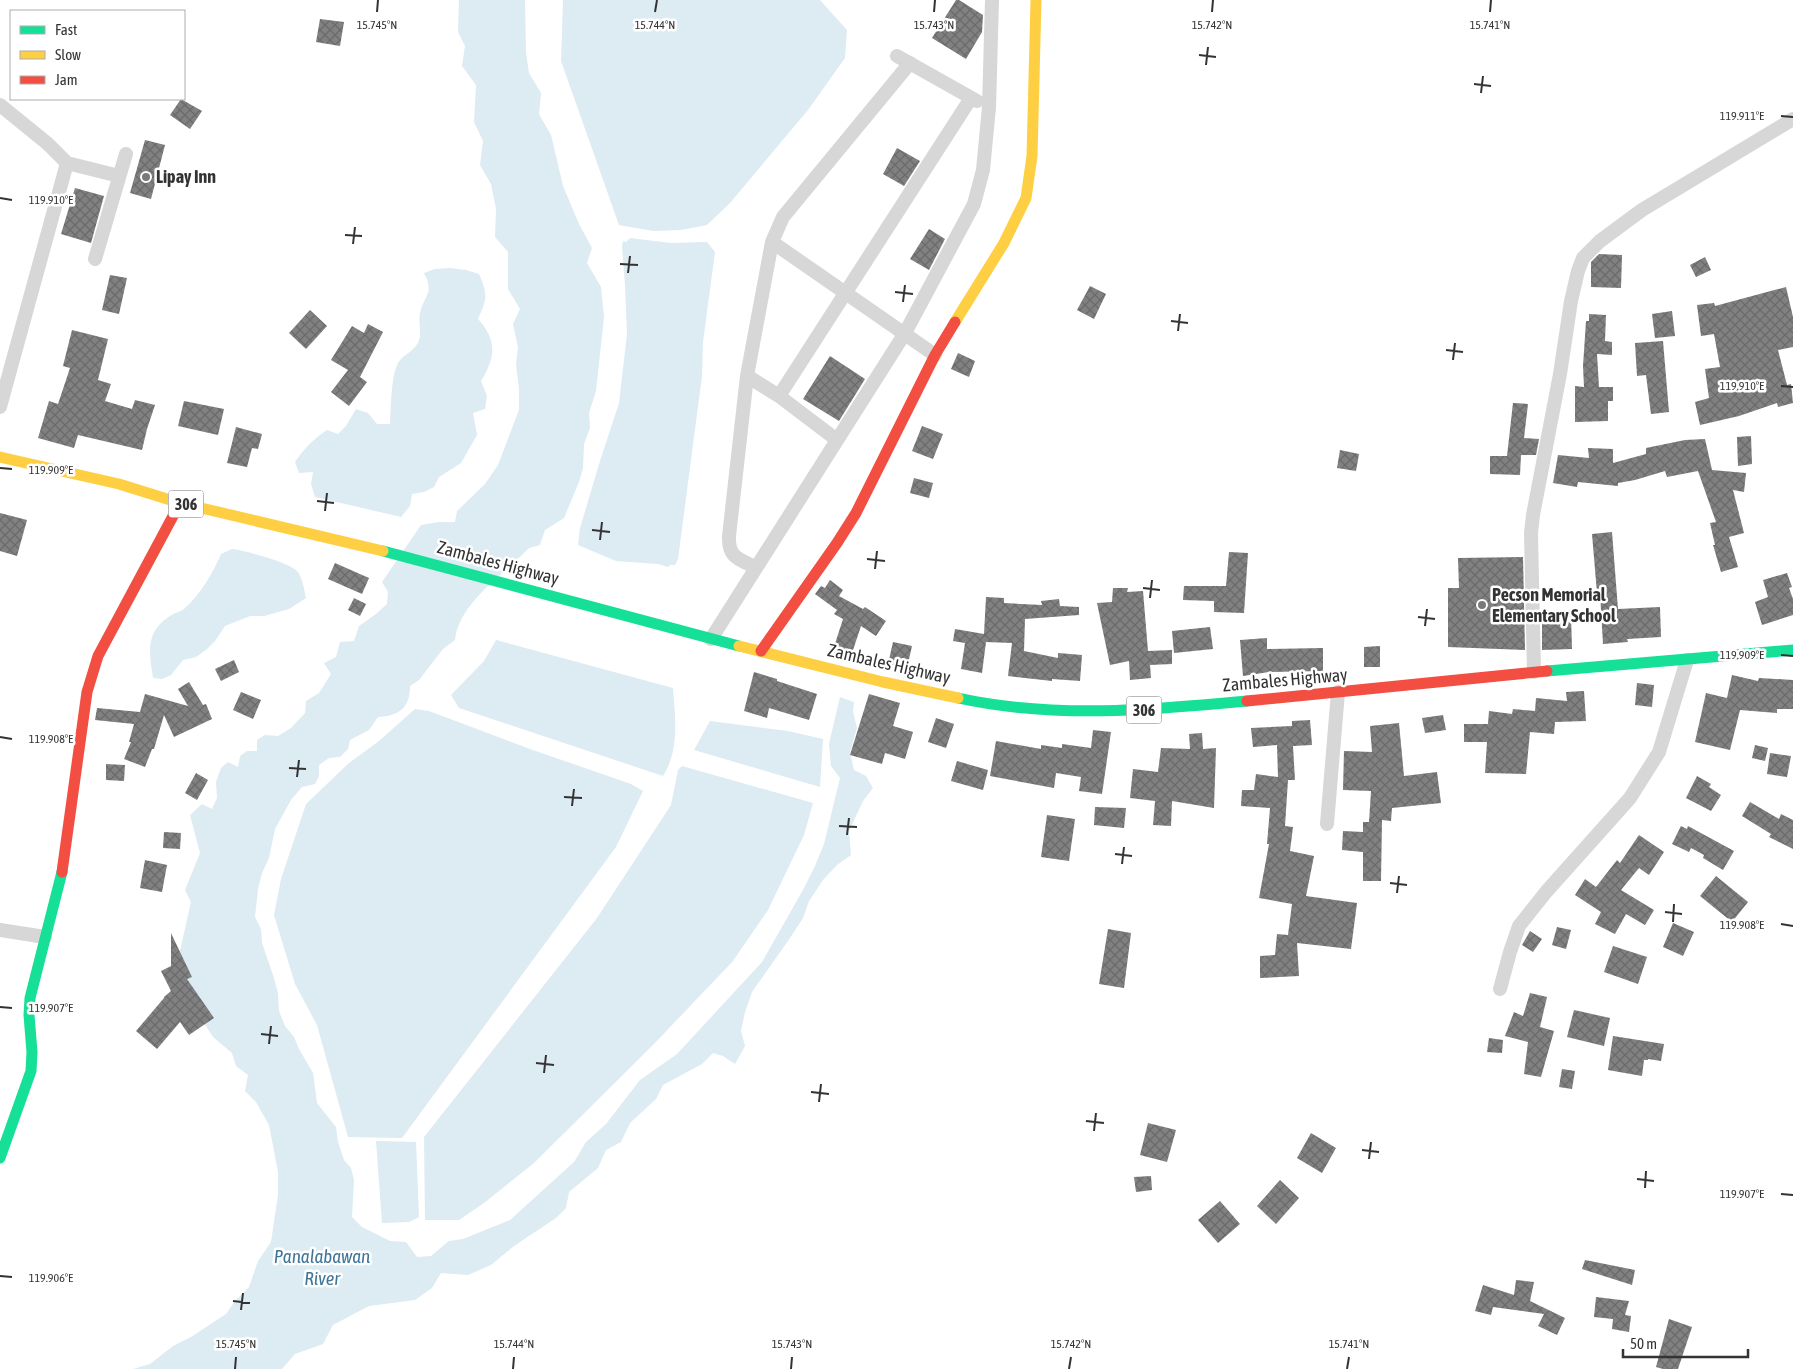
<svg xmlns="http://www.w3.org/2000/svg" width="1793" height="1369" viewBox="0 0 1793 1369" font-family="'Asap Condensed',sans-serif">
	<defs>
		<pattern id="building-cross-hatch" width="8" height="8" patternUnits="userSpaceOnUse" patternTransform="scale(1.25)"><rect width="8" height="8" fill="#818181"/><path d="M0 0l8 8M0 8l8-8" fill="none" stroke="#6a6a6a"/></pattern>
	</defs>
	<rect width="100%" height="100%" fill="#fff"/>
	<path fill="#ddebf3" d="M459,0H525L526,53L529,73L541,93L539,114L551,135L563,186L579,224L592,248L587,263L601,287L604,317L596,391L589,413L590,428L584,444L583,468L579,482L564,518L545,530L540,545L529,548C504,574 459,603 455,640L443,649L419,680L410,686C410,708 399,716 378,717L369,730L350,740L348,749L340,757L329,758L319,765V776L315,784L302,787L291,800L275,829L269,858L262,873L258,889L255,917L261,929L262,943L273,975L278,993L279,1011L285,1026L294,1037L299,1049L313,1073L317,1103L336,1127L338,1142L344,1160L351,1168L354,1180L352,1217L362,1227L390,1241L406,1242L417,1257L431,1256L449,1241L463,1239L510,1220L574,1162L586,1142L606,1124L640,1080L677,1054L762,962L803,890L815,866L824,844L840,778L831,766L829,744L840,697L854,702L853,711L857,728L850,752L854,770L866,776L873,788L863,801L849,831L851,855L837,865L823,880L809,901L803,918L790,938L752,992L745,1012L741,1031L745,1046L735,1064L723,1056L713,1053L702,1064L663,1085L656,1099L630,1123L621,1142L606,1150L598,1168L569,1192L566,1208L556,1218L514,1246L491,1265L468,1275L441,1273L432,1288L415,1300L369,1306L333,1325L323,1344L295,1354L282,1369H133L150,1364L173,1346L191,1337L226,1314L235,1301L249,1287L258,1261L271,1242L278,1195V1172L269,1125L256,1102L245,1091L248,1075L236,1066L232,1053L213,1037L204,1023L177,964L191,902L185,890L200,853L190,815L202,804L212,809L217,798L216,782L221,768L228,762L238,767L240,756L247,751H257V740L265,735L278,736L291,728L305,713L306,701L319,693L331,674L324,663L336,657L340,642L354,641L359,626L376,614L387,604L388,592L382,582L421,525L439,522H455L457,511L485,484L498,465L519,410V389L516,365L518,347L513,324L520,309L508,289V252L495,237L496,209L491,184L480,165L483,141L474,122L476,85L462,66L465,46L458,32Z
		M563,0H820L847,30L845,58L808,110L730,203L707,225L681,230L653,231L619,225L561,61Z
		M630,238L670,243L707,242L715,252L703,342L702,376L678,559L675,565H670L668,567L658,564L616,561L578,545L580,528L600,461L619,403L627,334L625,285L622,246L623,241L626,242Z
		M450,268L466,270L479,274C488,295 487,299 478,319C498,341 495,358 481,381L487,396L485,409L473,413L477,435L461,463L439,477L434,487L424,492L412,494L410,506L401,517L315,497L311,484L313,472L299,473L295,462C304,449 313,439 327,430L338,434L346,426L356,409L368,413L377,424H390C391,408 391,376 398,363C402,355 416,351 419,340C422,332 418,322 420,313C424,295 435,294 424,273L435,269Z
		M232,549C244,550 292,563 298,572C303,580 304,589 306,598L289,609L264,616H250L225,626L215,641L206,650L196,657L183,660L171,675L162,679L153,678C149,652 145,632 170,616C174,613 180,612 184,609C200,595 213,573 221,554Z
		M496,640L673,688C675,718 680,749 663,776L459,708L451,695L484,661Z
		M415,709L429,711L530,749L631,784L643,791L616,847L402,1138L348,1137L317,1025L295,984L274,915L281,879L306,804L349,763L379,741Z
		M710,721L788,731L823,739L820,787L694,750Z
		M682,766L813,803L804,835L768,910L733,961L653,1045L534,1163L484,1203L459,1220H425L424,1137L597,918L671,805L678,770Z
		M376,1141L416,1142L419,1217L409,1222L382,1223Z"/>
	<path fill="url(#building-cross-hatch)" d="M956,0H959L983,15L982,32L966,59L932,38Z
		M320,19L344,22L340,46L316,42Z
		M181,99L202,111L190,129L170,115Z
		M145,140L165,145L151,199L130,193Z
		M897,148L920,161L904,186L883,174Z
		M75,188L104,196L91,243L61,234Z
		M929,229L945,239L929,270L910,259Z
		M1599,254L1622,255L1621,288L1591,287V262Z
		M1705,257L1711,270L1696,277L1690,265Z
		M110,275L127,278L119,314L102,310Z
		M1090,286L1106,294L1094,319L1077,310Z
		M1786,287L1793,317V347L1778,350L1787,385L1791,384L1793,403L1778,407L1777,403L1739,416L1700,425L1695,402L1709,398L1705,369L1720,367L1714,334L1701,336L1697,305L1714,303L1715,306Z
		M310,310L327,326L306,349L289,333Z
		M1672,311L1675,336L1655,338L1652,314Z
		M1589,314L1606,315L1605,341L1612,342V355L1597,354L1599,387H1613V401H1608V421L1575,422V386L1584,387L1583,366L1586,321H1589Z
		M368,324L383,332L360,377L367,382L349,406L331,392L348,370L331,360L352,326L364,333Z
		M72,330L108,339L98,380L111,384L105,401L132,409L135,400L155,405L147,429L142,450L78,435L74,448L38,438L49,401L58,404L70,368L63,366Z
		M1663,341L1669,412L1651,414L1646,375L1637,376L1635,343Z
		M958,353L975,361L969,377L951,369Z
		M830,356L865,379L839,421L803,399Z
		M184,401L224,409L218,435L178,426Z
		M1513,403L1528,404L1524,438L1539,439L1536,455H1521L1520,475L1490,474V456H1507Z
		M922,426L943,434L933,459L912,451Z
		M236,427L262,434L258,449L252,448L247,467L227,463Z
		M1751,436L1752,464L1738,466L1737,437Z
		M1705,439L1712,470L1746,473L1744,492L1733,490L1744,533L1729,537L1738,567L1721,572L1713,545H1715L1710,523L1716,522L1698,471L1667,477L1665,471L1635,480L1618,483V486L1578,482L1577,487L1553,483L1558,455L1589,458L1588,448L1613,449V463L1646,454V448L1685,440Z
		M1340,450L1359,454L1356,471L1337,468Z
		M914,478L933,483L929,498L910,493Z
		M0,513L27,520L17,556L0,551Z
		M1612,532L1618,609L1660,607L1661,637L1627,639L1628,642L1603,644L1600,593H1597L1592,534Z
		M1229,552L1248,553L1244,613L1214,612V601L1183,600L1184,586H1226Z
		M1523,557L1525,650L1448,647V588H1459L1458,558Z
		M335,563L369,578L362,594L328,579Z
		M1787,573L1792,587L1789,588L1793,599V615L1762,625L1755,602L1768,597L1763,580Z
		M830,580L843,590L839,596L863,609L865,607L886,621L876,636L861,626L850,659L832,653L843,619L834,614L837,610L815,594L821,586L825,588Z
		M1113,588H1128L1127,592L1143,591L1148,651L1172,650V664L1150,665L1151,678L1130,680L1129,661L1110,665L1097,603L1112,602Z
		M986,597L1004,598V603L1042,605L1041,601L1059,599L1060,606L1079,607V615L1025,619L1024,651L1058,658V653L1082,655L1080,681L1052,679V681L1008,676L1012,643L986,642L982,673L961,669L965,643L953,641L955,629L984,634Z
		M354,598L366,604L360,616L348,610Z
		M1571,615L1572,649L1542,650V616Z
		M1210,627L1213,649L1174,653L1172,631Z
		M1267,638V649L1323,648V671L1269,672L1243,676L1240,640Z
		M893,642L912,646L907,668L888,664Z
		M1380,646V667H1364V647Z
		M234,660L239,672L221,681L215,669Z
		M754,672L777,679V681L817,694L809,720L769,708L767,718L744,711Z
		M1732,675L1758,681L1759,678L1793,680V709H1777V713L1740,710L1730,750L1695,742L1706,693L1727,698Z
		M189,682L203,705L206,704L212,719L174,737L164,715L154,749H152L145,767L124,759L131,742H129L134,724L95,720L97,708L140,712L145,694L188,706L178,689Z
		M1637,683L1654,685L1652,707L1635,705Z
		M1584,691L1586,721L1555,722L1554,734L1530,732L1526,774L1485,773L1487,742H1464V724H1488L1489,711L1512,714L1513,709L1535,711L1536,698L1567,701L1566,692Z
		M241,692L261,700L253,719L233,710Z
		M869,694L900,703L893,726L913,732L905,759L885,753L882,764L850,755Z
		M1443,715L1446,730L1425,733L1422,718Z
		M936,718L954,724L946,748L928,742Z
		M1310,720L1312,745L1293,746L1295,780H1288L1285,826L1293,827L1290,851L1314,856L1306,896L1357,903L1351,949L1297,943L1299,976L1260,978V956L1275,955L1277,934L1288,935L1292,904L1259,898L1269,844H1267L1270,808L1241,806L1242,790H1254L1256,774L1278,777L1277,745L1253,747L1251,728L1292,726V721Z
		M1399,723L1404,776L1437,772L1441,803L1392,808L1391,821L1382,820L1381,881H1363V852L1342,850L1343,831L1363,832V822H1369L1371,791L1343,790L1344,751L1372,752L1370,726Z
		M1093,730L1111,732L1102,794L1079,791L1081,777L1056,773L1054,788L990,776L996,741L1041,749V745L1062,748V744L1091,748Z
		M1202,733L1203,749L1216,748L1214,808L1172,801L1171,826L1153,825L1155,801L1130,798L1133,769L1158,772L1161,748L1190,749L1189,734Z
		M1755,745L1768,748L1765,761L1752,758Z
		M1770,753L1791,756L1787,777L1767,774Z
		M957,761L988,770L983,790L951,781Z
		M106,764L125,765L124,781L106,780Z
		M196,773L208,780L197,800L185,793Z
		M1697,776L1711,784L1709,787L1721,795L1711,811L1686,798Z
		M1750,802L1779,819L1781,814L1793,820V849L1769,837L1771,834L1742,816Z
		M1095,807L1126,808L1124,828L1094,825Z
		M1047,815L1075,819L1069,861L1041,857Z
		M1681,826L1687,829L1688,826L1734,851L1723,870L1703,858L1704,855L1691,848L1689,852L1672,844Z
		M164,832L181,833L180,849L163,848Z
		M1639,835L1664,852L1649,875L1639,868L1621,890L1654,910L1645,925L1626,914L1615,934L1595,924L1601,912L1575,895L1585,879L1596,887L1617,860L1620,863Z
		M145,860L167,865L162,892L140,888Z
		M1716,876L1748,902L1732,922L1700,896Z
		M1673,923L1694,932L1683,956L1663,947Z
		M1557,927L1571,930L1566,949L1552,945Z
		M1108,929L1131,933L1124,988L1099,984Z
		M1530,931L1542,939L1533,952L1522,945Z
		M171,933L192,977L187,979L214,1018L189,1035L180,1022L157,1049L136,1031L164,998V997L171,991L161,971L171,966Z
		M1613,946L1647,957L1638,984L1604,972Z
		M1530,993L1547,997L1540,1027L1554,1031L1541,1077L1524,1074L1528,1042L1505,1036L1514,1012L1523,1016Z
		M1574,1010L1610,1018L1604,1046L1567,1037Z
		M1613,1036L1664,1044L1661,1061L1648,1059V1060H1644L1642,1076L1608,1070Z
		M1489,1038L1503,1040L1502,1053L1487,1052Z
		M1562,1069L1575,1071L1572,1089L1559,1087Z
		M1148,1123L1176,1130L1167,1162L1140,1155Z
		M1311,1133L1336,1148L1322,1173L1297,1158Z
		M1151,1176L1152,1190L1136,1192L1134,1177Z
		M1280,1180L1299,1198L1276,1224L1257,1206Z
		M1220,1201L1240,1224L1218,1243L1198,1220Z
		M1585,1260L1635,1270L1632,1285L1582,1269Z
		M1516,1280L1534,1282L1530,1301L1565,1318L1557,1335L1538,1326L1544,1314L1493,1307L1491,1315L1475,1311L1483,1285L1514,1295Z
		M1596,1297L1629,1301L1625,1315L1631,1316L1629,1332L1612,1329L1613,1319L1594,1317Z
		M1669,1319L1692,1327L1678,1369H1663L1656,1367Z"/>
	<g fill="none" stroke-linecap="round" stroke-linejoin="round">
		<path stroke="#d7d7d7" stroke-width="14" d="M897,56L977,101
			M0,105L48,144L67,163
			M772,242L935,355
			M95,259L126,154
			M747,376L779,396L837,440
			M779,396L971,98
			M0,407L67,163L119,176
			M755,567C738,559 728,557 729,536L747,376L772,242L783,217L910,63
			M711,639L905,333L974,204L983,170L989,107L992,0
			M1534,672L1531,533L1533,515L1560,374L1571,301L1578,271L1583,258L1600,241L1642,210L1793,119
			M1327,824L1338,692
			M0,930L45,937
			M1500,989L1510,952L1519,926L1546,892L1630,798L1659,752L1687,660"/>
		<path stroke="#16e098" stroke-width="11" d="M383,551L739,646
			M1547,671L1793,650
			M958,698C1054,719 1151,710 1247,701
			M0,1158L31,1071L32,1052L29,1015L30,998L62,872"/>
		<path stroke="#ffcf43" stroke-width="11" d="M955,322L1004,243L1026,198L1032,156L1036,0
			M0,457L119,484L180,503L383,551
			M739,646L883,682L958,698"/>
		<path stroke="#f24e42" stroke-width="11" d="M761,651L837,543L856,513L935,355L955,322
			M1247,701L1547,671
			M62,872L87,692L98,656L180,503"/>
	</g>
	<path fill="none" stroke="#333" stroke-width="2" d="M377,12L378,0M655,12L657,0M934,12L935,0M1212,12L1213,0M1490,12L1491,0M1199,55L1216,57M1206,65L1208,47M1474,84L1491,86M1481,93L1483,76M1781,116L1793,117M0,198L12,200M345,235L362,236M353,244L355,227M620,264L638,265M628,273L630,256M895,292L913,294M903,302L905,285M1171,321L1188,323M1178,331L1180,314M1446,350L1463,352M1453,360L1455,343M1781,386L1793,387M0,468L12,469M317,501L334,503M325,511L327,493M592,530L610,532M600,540L602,522M867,559L885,561M875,569L877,551M1143,588L1160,590M1150,598L1152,580M1418,617L1435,619M1425,626L1427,609M1781,655L1793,656M0,737L12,739M289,768L306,769M297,777L299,760M564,797L582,798M572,806L574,789M839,826L857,827M847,835L849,818M1115,854L1132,856M1122,864L1124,847M1390,883L1407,885M1397,893L1399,876M1665,912L1682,914M1673,922L1674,904M1781,924L1793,926M0,1007L12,1008M261,1034L278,1036M269,1044L271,1026M536,1063L554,1065M544,1073L546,1055M811,1092L829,1094M819,1102L821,1084M1086,1121L1104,1123M1094,1131L1096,1113M1362,1150L1379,1152M1369,1159L1371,1142M1637,1179L1654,1181M1645,1188L1646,1171M1781,1194L1793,1195M0,1276L12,1277M233,1301L250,1303M241,1310L243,1293M235,1369L236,1357M513,1369L514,1357M791,1369L792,1357M1069,1369L1071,1357M1347,1369L1349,1357"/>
	<g fill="#7a7a7a" stroke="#fff" stroke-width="2">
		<circle cx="146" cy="177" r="5"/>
		<circle cx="1482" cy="605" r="5"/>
	</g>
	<g text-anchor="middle" stroke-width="5" stroke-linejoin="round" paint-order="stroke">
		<g fill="#fff" stroke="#707070" stroke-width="1">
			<rect x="168.5" y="490.5" width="35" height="27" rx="4"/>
			<rect x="1126.5" y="696.5" width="35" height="27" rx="4"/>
		</g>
		<g font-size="16" font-weight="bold" fill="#333">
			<text x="186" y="510">306</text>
			<text x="1144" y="716">306</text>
		</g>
		<g font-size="18" font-weight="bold" fill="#333" stroke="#fff" text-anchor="start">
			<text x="156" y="183">Lipay Inn</text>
			<text x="1492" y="601">Pecson Memorial<tspan x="1492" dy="21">Elementary School</tspan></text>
		</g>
		<g font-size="18" fill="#333" stroke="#fff">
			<text transform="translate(498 563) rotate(15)" y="6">Zambales Highway</text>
			<text transform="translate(889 664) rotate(13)" y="6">Zambales Highway</text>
			<text transform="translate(1285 680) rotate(-5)" y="6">Zambales Highway</text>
		</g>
		<g font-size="19" font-style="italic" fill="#3f7597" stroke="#fff">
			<text x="322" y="1263">Panalabawan<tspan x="322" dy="22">River</tspan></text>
		</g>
	</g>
	<g font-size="12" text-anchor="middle" fill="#333" stroke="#fff" stroke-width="5" stroke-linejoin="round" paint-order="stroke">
		<text x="377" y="29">15.745°N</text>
		<text x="655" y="29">15.744°N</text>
		<text x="934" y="29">15.743°N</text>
		<text x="1212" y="29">15.742°N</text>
		<text x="1490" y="29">15.741°N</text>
		<text x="1742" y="120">119.911°E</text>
		<text x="51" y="204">119.910°E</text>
		<text x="1742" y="390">119.910°E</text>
		<text x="51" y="474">119.909°E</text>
		<text x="1742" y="659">119.909°E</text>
		<text x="51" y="743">119.908°E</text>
		<text x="1742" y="929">119.908°E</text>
		<text x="51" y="1012">119.907°E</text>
		<text x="1742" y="1198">119.907°E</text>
		<text x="51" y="1282">119.906°E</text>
		<text x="236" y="1348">15.745°N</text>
		<text x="514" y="1348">15.744°N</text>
		<text x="792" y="1348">15.743°N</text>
		<text x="1071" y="1348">15.742°N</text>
		<text x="1349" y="1348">15.741°N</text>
	</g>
	<rect x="10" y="10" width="175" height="90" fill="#ffffff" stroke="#adadad"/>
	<rect x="20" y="26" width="25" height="8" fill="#16e098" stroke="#adadad"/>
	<text x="55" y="35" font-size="15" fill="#333333">Fast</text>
	<rect x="20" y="51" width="25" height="8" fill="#ffcf43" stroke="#adadad"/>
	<text x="55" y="60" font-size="15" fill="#333333">Slow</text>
	<rect x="20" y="76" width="25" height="8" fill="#f24e42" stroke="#adadad"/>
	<text x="55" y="85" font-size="15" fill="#333333">Jam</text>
	<path d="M1623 1349v8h125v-8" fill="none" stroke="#333333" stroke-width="2.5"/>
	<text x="1630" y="1349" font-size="15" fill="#333333" stroke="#ffffff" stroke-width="4" paint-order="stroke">50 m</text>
</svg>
